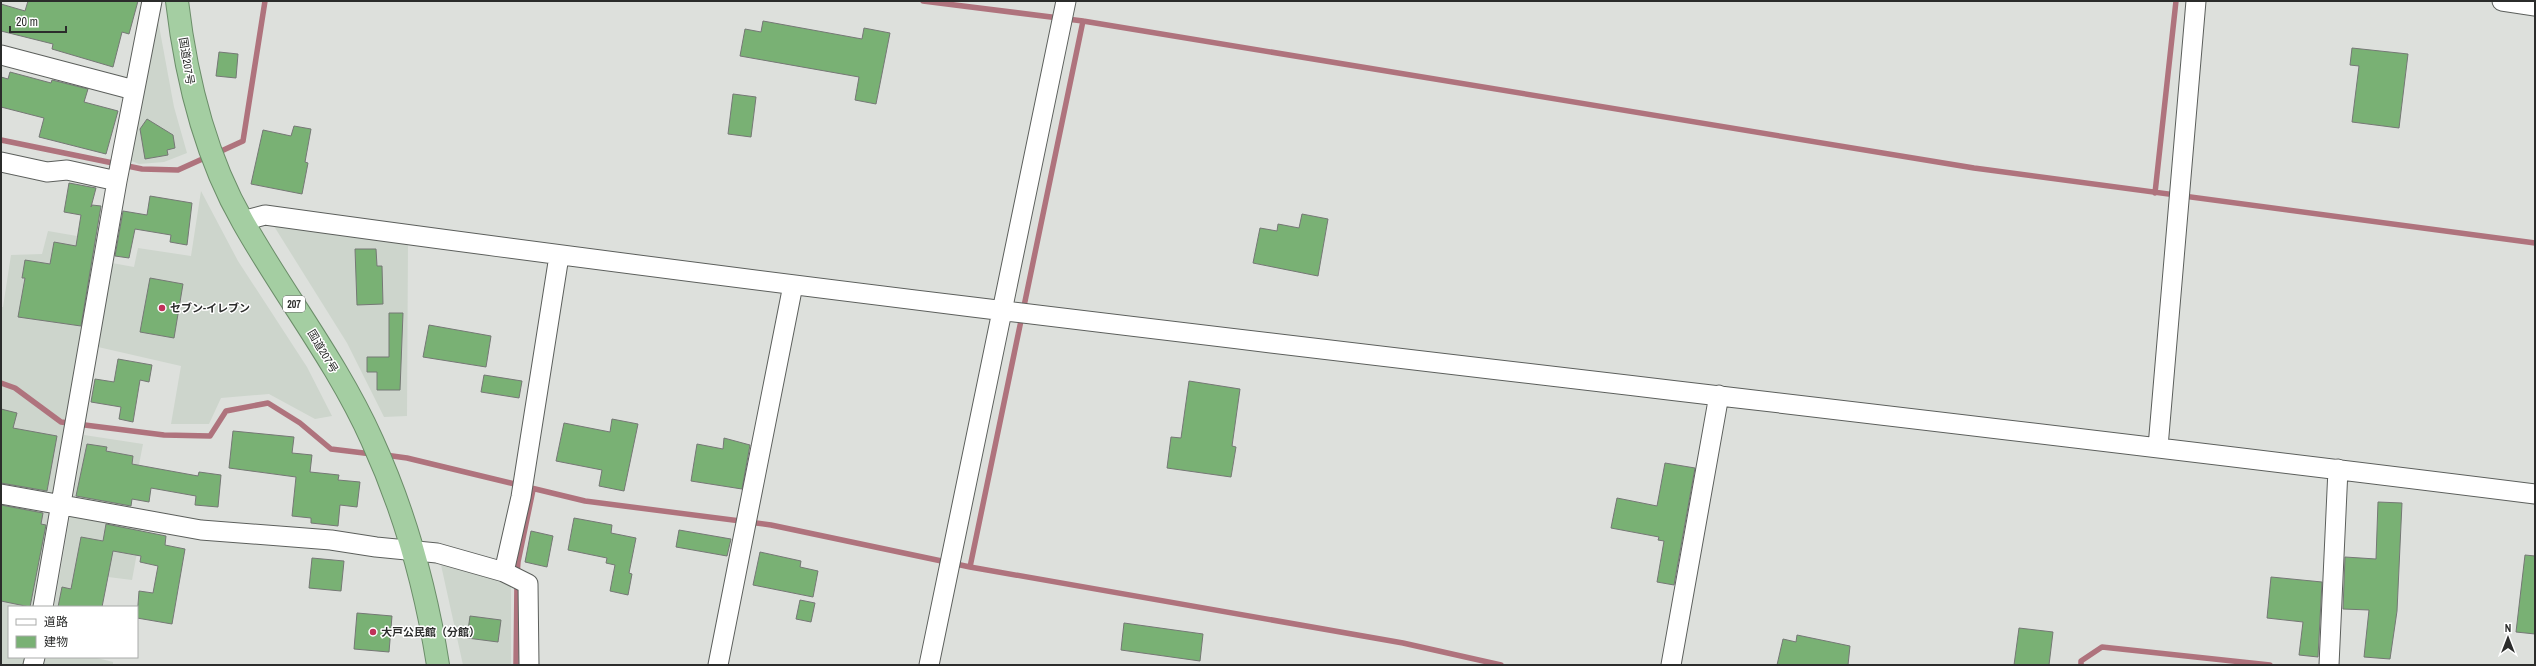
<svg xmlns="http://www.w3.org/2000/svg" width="2536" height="666" viewBox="0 0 2536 666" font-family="'Archivo Narrow','Noto Sans JP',sans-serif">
	<rect width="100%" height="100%" fill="#dde0dc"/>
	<path fill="#cdd5cc" d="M157,15L174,107L187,153L164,162L139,164L129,160Z
		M201,191L238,261L307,367L332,416L315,419L269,394L221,398L209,424H171L181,366L98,347L112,263L134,267L138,248L191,256Z
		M272,223L408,242L407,416L384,417L347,343Z
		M48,231L100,240L34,607H9V657H25L24,665H1V307H3L11,255L42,254Z
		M84,435L143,444L130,511L144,515L132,580L108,577L102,607H54Z
		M441,565L511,584V665H463Z
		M46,657H93L113,662V665H44Z"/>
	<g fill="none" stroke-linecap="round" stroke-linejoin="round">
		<path stroke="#af737d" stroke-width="5.5" d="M923,1L1083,21L1974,168L2535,243
			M1,140L142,169L178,170L209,156
			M217,153L243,141L265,1
			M2155,193L2176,1
			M1,383L15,388L61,422L164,435L210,436L226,411L268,403L300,423L331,449L372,454
			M385,455L407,458L585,501L771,525L970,567L1403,643L1501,665
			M970,567L1083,21
			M517,575L518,562L533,490
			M516,665L517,583
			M2081,665V661L2102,647L2270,665"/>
	</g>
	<path fill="#79b174" stroke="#757875" d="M28,1H138L129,34L122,32L113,67L52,49L53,44L1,31V4L25,11Z
		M763,21L862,39L864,28L890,33L876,104L855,100L859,77L740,56L745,29L761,32Z
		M2352,48L2408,54L2399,128L2352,122L2359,66L2350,65Z
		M219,52L238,54L236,78L216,76Z
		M10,72L51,83L52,80L88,89L84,102L118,111L106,154L39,137L44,118L1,107V77L8,79Z
		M733,94L756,97L751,137L728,134Z
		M147,119L173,135L175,148L167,150L168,155L145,159L140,129Z
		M294,126L311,129L305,162L308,163L302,194L251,184L263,130L291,136Z
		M69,183L96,188L91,207L92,205L101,206L81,326L18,317L25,278H22L25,260L50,264L54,242L76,246L81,215L64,212Z
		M150,196L192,203L187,245L170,242L171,235L135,229L129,258L115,256L123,211L147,215Z
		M1302,214L1328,219L1318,276L1253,263L1260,228L1277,231L1278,224L1299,228Z
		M355,249H376L377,266H382L383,304L357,305Z
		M150,278L183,284L174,338L140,332Z
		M389,313H403L400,390H377V372H367V357H389Z
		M429,325L491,336L486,367L423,357Z
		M118,359L152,365L149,382L140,380L133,422L119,419L121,407L91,402L95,379L114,382Z
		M484,375L522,381L519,398L481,392Z
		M1189,381L1240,389L1232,446L1236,447L1231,477L1167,468L1171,437L1181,438Z
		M1,409L17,413L13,428L57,436L47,491L1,483Z
		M612,419L638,424L624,491L599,486L602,470L556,461L564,423L610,432Z
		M233,431L294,437L292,453L312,455L310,472L339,475L338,480L360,482L357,507L340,505L338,526L311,523V518L292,516L296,477L229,468Z
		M724,438L750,445L742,489L691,481L697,444L723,449Z
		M87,444L107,447L106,451L133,456L132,464L198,476L199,472L221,475L218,507L195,505L196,496L151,488L149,502L132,499L131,506L76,496Z
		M1665,463L1695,468L1674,585L1657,582L1664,541L1658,540L1659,537L1611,528L1617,498L1657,506Z
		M2378,502L2402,503L2397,611L2390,659L2364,657L2369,610L2343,609L2345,557L2376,559Z
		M1,505L43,513L41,524L46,525L30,607L1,601Z
		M574,518L612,525L611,533L636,538L629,573L632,574L628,595L610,591L615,565L606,563L607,558L568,550Z
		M106,524L166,536L165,545L185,549L172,624L137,618L139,591L153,593L158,566L140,562L141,556L113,551L102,607H58L62,587L71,589L81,537L103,541Z
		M679,530L731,539L727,556L676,547Z
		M531,531L553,536L547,567L525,562Z
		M760,552L801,561L800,567L818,571L813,597L753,585Z
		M2525,555L2535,556V634L2516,632Z
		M312,558L344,561L341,591L309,588Z
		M2271,577L2322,582L2318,657L2299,655L2303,622L2267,618Z
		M800,600L815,603L811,622L796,619Z
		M357,613L392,616L389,652L354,649Z
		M470,616L501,620L498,642L467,638Z
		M1124,623L1203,634L1200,661L1121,650Z
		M2019,628L2053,632L2049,665H2014Z
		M1797,635L1850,646L1848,665H1777L1783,639L1796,642Z"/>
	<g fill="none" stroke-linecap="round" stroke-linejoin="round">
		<g stroke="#5c5f5c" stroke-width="21">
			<path id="minor" d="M2502,1L2535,6
				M1,55L134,90
				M1,162L47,172L67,170L117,181
				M242,221L265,215C1020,320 1778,399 2535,494
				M2158,447L2196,1
				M1,494L201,530L331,540L376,547L437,553L504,572L528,584L529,665
				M504,572L521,497L559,256
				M43,607L117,181L152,1
				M33,665L35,657
				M718,665L793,285
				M929,665L1066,1
				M1671,665L1719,395
				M2329,665L2338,469"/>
		</g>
		<g stroke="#6b8d69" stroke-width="24">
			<path id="trunk" d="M177,1C186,78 204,154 243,222C284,295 337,362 372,440C404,510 426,589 438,665"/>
		</g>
		<use href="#minor" stroke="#fff" stroke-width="19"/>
		<use href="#trunk" stroke="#a4cea2" stroke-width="22"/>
	</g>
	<g fill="#c03159" stroke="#fff" stroke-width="1.5">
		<circle cx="162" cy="308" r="4"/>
		<circle cx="373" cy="632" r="4"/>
	</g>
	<g text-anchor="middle" stroke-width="3" stroke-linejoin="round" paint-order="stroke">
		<rect fill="#fff" stroke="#6b6b6b" stroke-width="1" x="283" y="296" width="22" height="16" rx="3"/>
		<g font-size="10" font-weight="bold" fill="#2b2c2b">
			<text x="294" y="308">207</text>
		</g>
		<g font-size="11" fill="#2b2c2b" stroke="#fff">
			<text transform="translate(187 61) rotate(81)" y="4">国道207号</text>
			<text transform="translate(323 351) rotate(59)" y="4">国道207号</text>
		</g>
		<g font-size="11" font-weight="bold" fill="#2b2c2b" stroke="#fff" text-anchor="start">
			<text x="170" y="312">セブン-イレブン</text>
			<text x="381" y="636">大戸公民館（分館）</text>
		</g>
	</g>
	<rect width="2536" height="666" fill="none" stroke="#2b2c2b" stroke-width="4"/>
	<rect x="8" y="606" width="130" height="52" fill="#ffffff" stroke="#aaabaa"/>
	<rect x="16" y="619" width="20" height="6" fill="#ffffff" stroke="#aaabaa"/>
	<text x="44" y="626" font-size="12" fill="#2b2c2b">道路</text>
	<rect x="16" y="636" width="20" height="12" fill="#79b174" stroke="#aaabaa"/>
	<text x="44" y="646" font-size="12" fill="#2b2c2b">建物</text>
	<g transform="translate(2508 638)" stroke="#ffffff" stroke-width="3" paint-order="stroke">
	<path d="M0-3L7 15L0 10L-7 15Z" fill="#2b2c2b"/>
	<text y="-6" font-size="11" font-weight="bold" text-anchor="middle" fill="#2b2c2b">N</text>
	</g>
	<path d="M10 26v6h56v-6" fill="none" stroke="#2b2c2b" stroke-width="2"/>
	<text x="16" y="26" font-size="12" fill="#2b2c2b" stroke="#ffffff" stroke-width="3" paint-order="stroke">20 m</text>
</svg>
